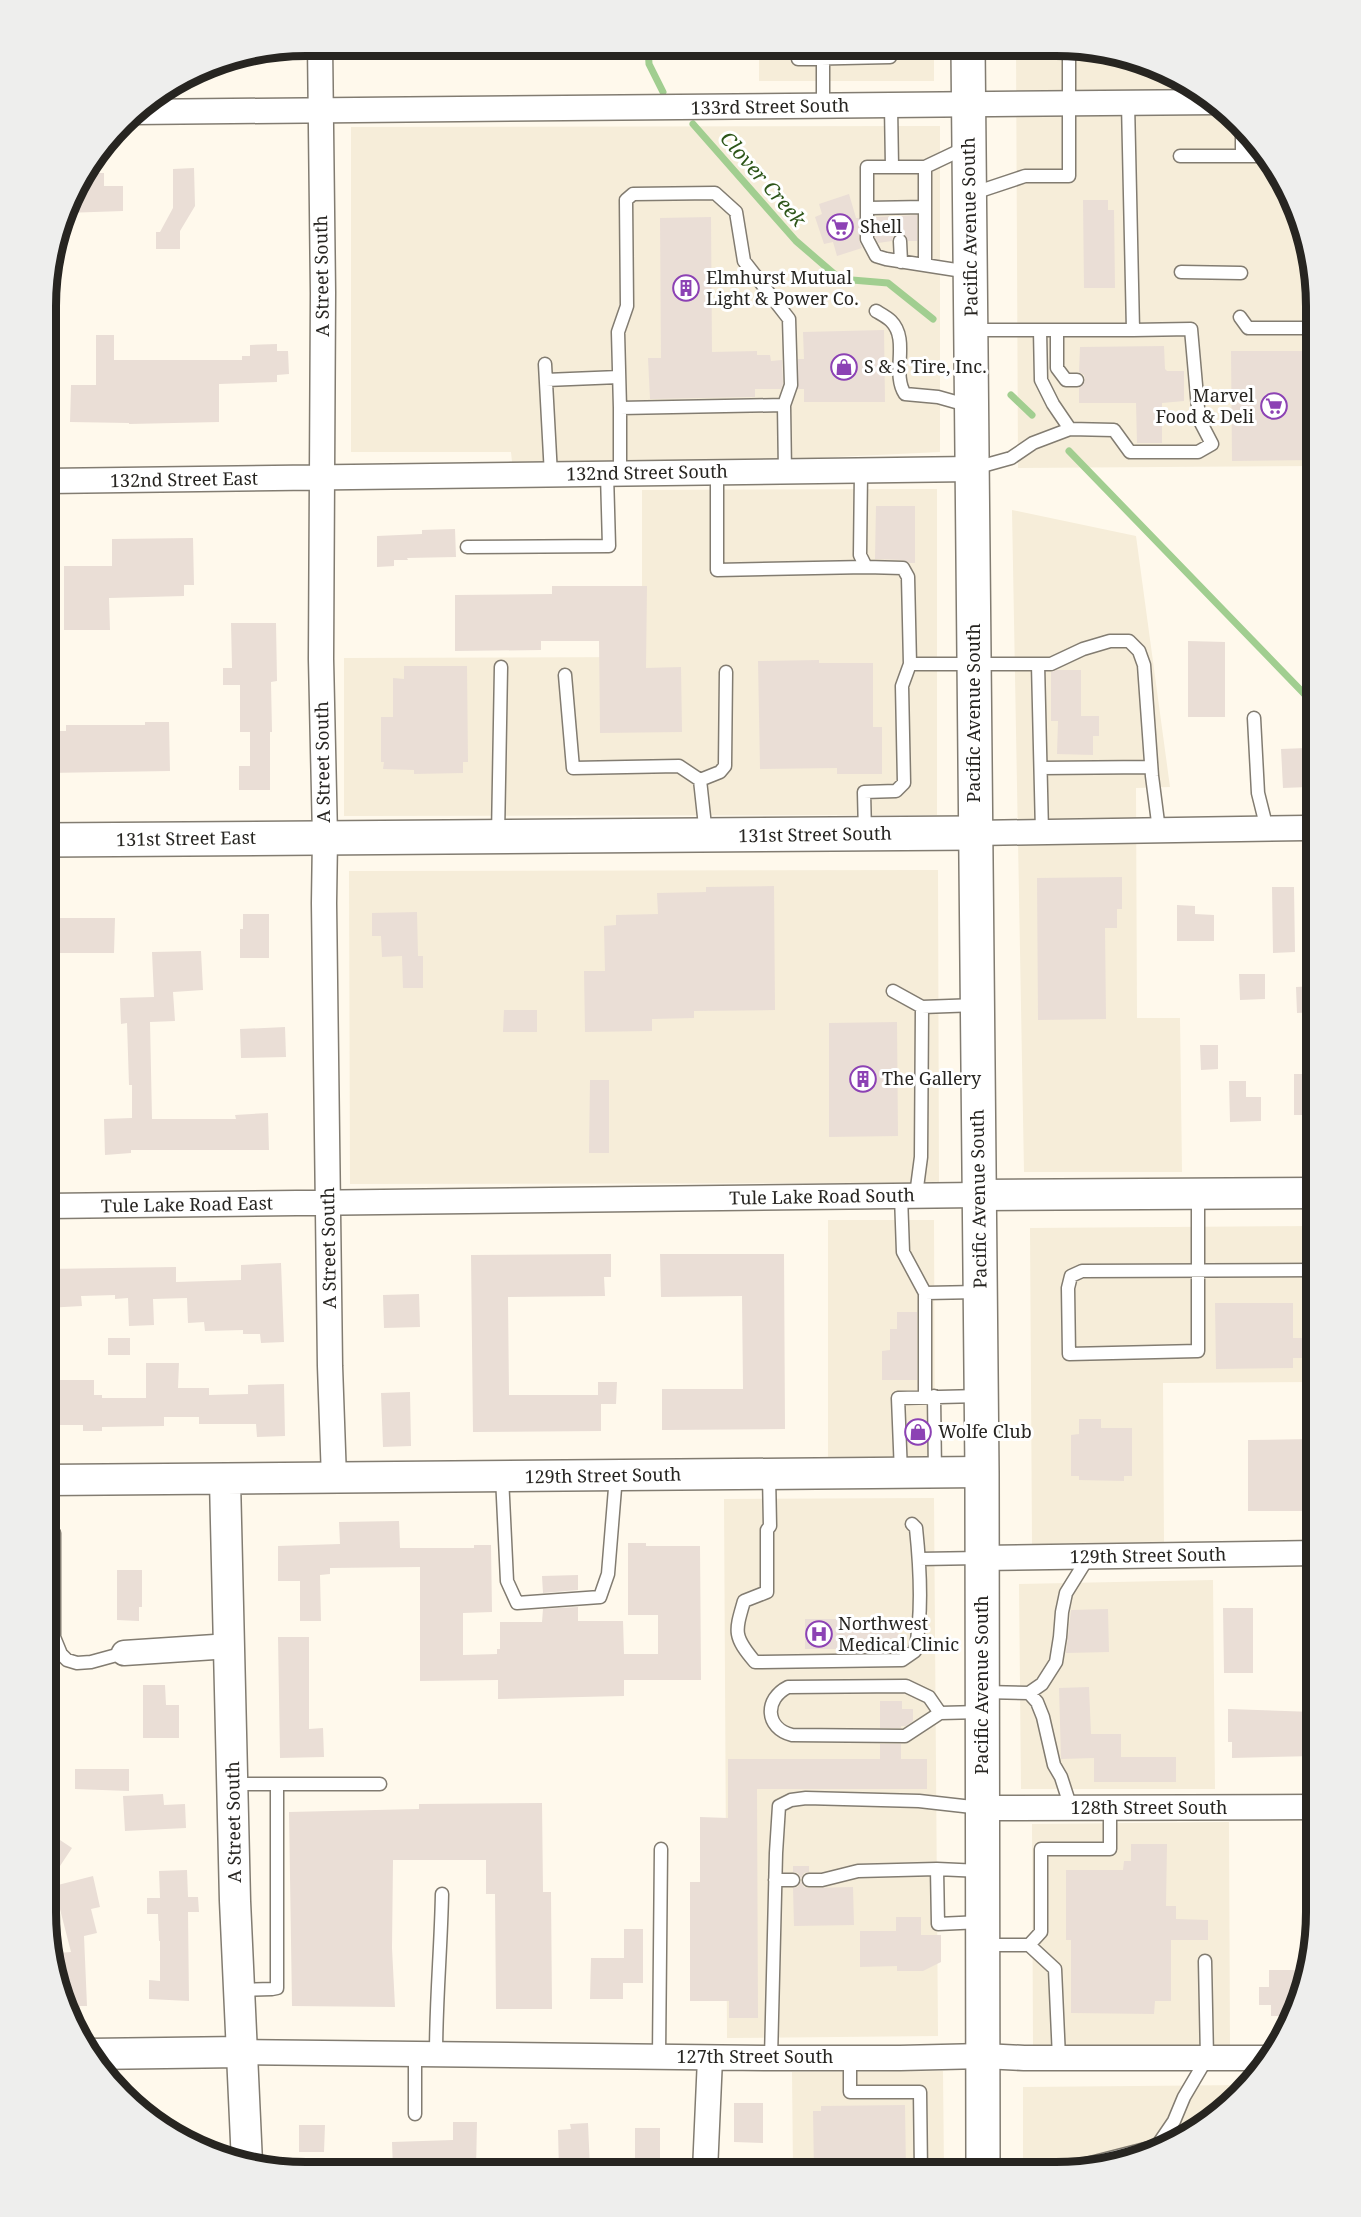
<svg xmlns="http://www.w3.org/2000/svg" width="1361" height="2217" viewBox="0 0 1361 2217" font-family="'Noto Serif',serif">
	<rect width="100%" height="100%" fill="#fff9ec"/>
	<path fill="#f6edd9" d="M759,46L934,47V81H759Z
		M1016,47H1090L1156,65L1214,99L1262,147L1296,206L1316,305V466L1018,468Z
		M940,126V452L793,459L512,462L511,452H351V127Z
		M937,489V815L344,816V658L642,657V490Z
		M1012,510L1136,536L1170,787L1136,788L1137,1018H1180L1182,1172H1024Z
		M938,870L939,1183L350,1184L349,871Z
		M828,1220H934L935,1465H828Z
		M1316,1226V1382L1163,1383L1164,1544L1032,1545L1030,1228Z
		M934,1498L938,2036L727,2038L724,1499Z
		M1213,1580L1215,1789H1021L1019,1584Z
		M1229,1822L1230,2045L1033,2047L1032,1824Z
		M943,2071L944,2172L793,2171L792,2072Z
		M1247,2085L1214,2118L1155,2152L1056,2172H1023V2087Z"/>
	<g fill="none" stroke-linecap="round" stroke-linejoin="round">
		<path stroke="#a1ce90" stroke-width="7" d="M648,46L649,64L663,92
			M693,124L796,241L840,279L888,283L933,319
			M1011,395L1032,415
			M1069,451L1316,706"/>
	</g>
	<path fill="#eaded6" d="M194,168L195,206L180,231V249H156V232H160L173,208V169Z
		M85,173H104V186H123V211L65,213L72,190Z
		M849,194L856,218H859V240L862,248L837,256L833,242L824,244L815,217L822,214L819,204Z
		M1083,200H1108V210H1114L1115,288H1084Z
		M917,215V241H908L904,234L899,233L893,237L892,241L878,243L875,237V217Z
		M711,217L712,352L757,351V355H770L771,361L782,360L783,384L781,389H755V397L650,399L648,358H661L660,218Z
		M884,330L885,402H804V389H798V359H804L803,332Z
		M96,335H114V360H242V356H250V345L277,344V351H288L289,374L277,375V382L219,384V422L129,424V423L70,422L71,385H96Z
		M1164,346L1165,369L1167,371H1184V401L1162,403V443H1137L1136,403H1079V388L1085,381L1084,375L1079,372L1080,347Z
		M1231,351H1316V460L1232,461Z
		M876,506H915V563H910L903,560L875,559Z
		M455,529L456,557L407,558L408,560H394V566L377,567V536L422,534V530Z
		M193,538L194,585H184V596L109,598L110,630H64V566H112V539Z
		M552,586H647L646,668L681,667L682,732L600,733L599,641H541V650L455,651V595L552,594Z
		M231,623H276L277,681L271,682L272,732H270V790H239V766H250V732H240V685H223V668H232Z
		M1188,641L1225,642V717H1188Z
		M819,660V663H873V727H882V774H837V768L760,769L758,661Z
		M404,666H467L468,762H463V773L414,774V770L383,769L384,762H381V717H393V678L404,679Z
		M1057,670H1081V716H1099V736H1093V755L1057,754L1058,721H1051V672Z
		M145,722H169L170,771L47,773V731H66V725H145Z
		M1306,748L1308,787L1283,788L1281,749Z
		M1122,877V909H1117V928H1105L1106,1019L1038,1020L1037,878Z
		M774,886L775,1010L694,1011V1018L652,1019V1031L585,1032L584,971H605L604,926L616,925V915L658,914L657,893L706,892V887Z
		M1272,887H1294L1295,952L1273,953Z
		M1177,905L1195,906V914L1214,915V941H1177Z
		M417,912L418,956H404H423V988H403L402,956L382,957L381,936H372V913Z
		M243,914H269V958H240V929H243Z
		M46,918H115L114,953H46Z
		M201,951L203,990L173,992L175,1021L150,1022L152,1119H236L235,1115L268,1113L269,1150H131V1153L105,1155L104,1119L132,1118V1085H129L127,1023L121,1024L120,998L154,997L152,952Z
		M1239,974H1265V999L1240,1000Z
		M1315,986L1316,1012L1297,1013L1296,987Z
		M504,1010H537V1032H503Z
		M897,1022L898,1136L829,1137V1023Z
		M285,1027L286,1057L241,1058L240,1029Z
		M1200,1045H1218V1069L1201,1070Z
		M1294,1074H1316V1115H1294Z
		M590,1080H609V1153H589Z
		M1229,1081H1246V1097H1261V1121L1230,1122Z
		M611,1254V1277H604L605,1296L508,1297L509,1395H598V1382H617L616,1404H601V1431L473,1432L471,1255Z
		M660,1254H784L785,1429L662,1430V1389H743L742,1296L661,1297Z
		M281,1263L284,1342L261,1343L260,1334H243V1330L205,1331L204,1322L188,1323L187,1298L153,1299L154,1325L129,1326L128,1298L115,1299V1295L81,1296L82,1306L46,1308V1269L176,1267V1282L241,1280V1265Z
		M419,1294L420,1327L384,1328L383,1295Z
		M1215,1303H1293V1338H1316V1358H1293V1368L1216,1369Z
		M897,1312H917V1380H882V1351L890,1350V1329H897Z
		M108,1338H130V1355H108Z
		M146,1363H179L178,1388H209V1395L248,1394V1385L284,1384L285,1436L257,1437L256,1424H199V1417H164V1426L102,1427V1431H83V1425H46V1380H94V1395H102V1398H146Z
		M410,1392L411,1446L383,1447L381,1393Z
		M1079,1419H1101V1428H1132V1476H1124V1481L1079,1480V1476H1071V1435L1079,1434Z
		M910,1421H926V1443L909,1442Z
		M1312,1439L1313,1511H1248V1440Z
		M399,1521L400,1548H474V1545H491L492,1612L463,1613V1655L497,1654V1649H500V1622H542L543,1609L578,1607V1621H623L624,1654H658V1615H628V1543H646V1546H700L701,1680H624V1696L498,1699V1680L420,1681V1567L330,1568V1574L320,1575L321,1621H300V1581H278V1546L340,1544L339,1522Z
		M117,1570H142V1607H139V1621L117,1620Z
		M578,1575V1590L543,1593L542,1576Z
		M1223,1608H1253V1673H1224Z
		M1108,1609L1109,1652L1066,1653L1071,1610Z
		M805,1619H899L898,1649H805Z
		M278,1637H309V1729L323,1728L324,1757L280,1758Z
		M143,1685H165L166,1705H179V1738H143Z
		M1089,1687L1091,1734H1121V1757H1176V1782H1094V1758L1061,1759L1059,1688Z
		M880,1701H902V1709H913V1721L906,1726H901V1728H880Z
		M1228,1709L1315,1712V1756L1232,1758V1742H1228Z
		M880,1744H901V1759H927V1789H757L758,2018H729V2001H690V1882H700V1817L728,1818V1759H880Z
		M75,1769H129V1791L75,1789Z
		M163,1794L164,1805L185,1804L186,1828L125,1831L123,1796Z
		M542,1803L543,1892H551L552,2009H496L495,1894H486V1860H393L392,1948L395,2007L292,2006L289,1812L419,1809V1804Z
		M45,1830L72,1848L56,1872L45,1864Z
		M1131,1844H1167L1166,1906H1176V1919L1208,1920V1940H1171V2001H1155L1154,2014L1071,2013V1940H1066V1870H1123L1124,1861H1131Z
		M793,1866H809V1872L804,1873L801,1879L798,1873L793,1872Z
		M187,1870L188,1897H198L199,1912H188L189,2001L149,1999V1980L160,1981V1941H159L158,1914H147V1898H160L159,1871Z
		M93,1876L100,1907L91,1909L97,1933L84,1936L87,2006H80L79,2036L65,2011L59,1983L58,1953L71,1952L54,1886Z
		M801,1881L804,1887L809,1888L853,1887L854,1925L794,1926L793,1888L798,1887Z
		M896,1917H921V1935H941V1962L923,1971H897V1966L860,1967V1931H896Z
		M624,1929H643V1983H623V1999H590L591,1958H624Z
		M1269,1970H1298V2002L1294,2010H1287V2016H1271V2005H1259V1987H1269Z
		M734,2103H763V2143L734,2142Z
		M905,2105L906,2172L814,2171L813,2111H821V2106Z
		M453,2122H477L476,2170H393L392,2142L453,2140Z
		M588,2123L590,2169L559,2171L558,2130L571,2129L570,2124Z
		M299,2125H325L324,2152H299Z
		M635,2128H660V2166H635Z"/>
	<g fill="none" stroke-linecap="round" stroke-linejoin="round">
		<g stroke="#827c71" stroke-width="15">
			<path id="service" d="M798,46V59L890,57V47
				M823,58V106
				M891,106L892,167
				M965,148L925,167H867V239L876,256L886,259L969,272
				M1180,156H1267
				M1242,156V127
				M971,194L1025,176H1069V47
				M868,208L925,207
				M900,241L901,262
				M925,265V167
				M1181,272L1241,273
				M876,311C881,314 887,317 891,321C910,340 891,373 905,394L938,397L970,406
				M1240,317L1248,328H1316
				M971,330H1133L1128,103
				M1057,330V368L1066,380H1077
				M545,364L551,475
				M546,380L619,377
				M620,408L618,332L627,306L626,200L633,194L715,193L736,212L744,261L789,319L791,385L784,405
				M1070,429L1114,430L1130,452H1198L1212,444L1199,419L1191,329L1133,330
				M975,468L1011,458L1033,443L1070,429L1053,404L1041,380L1040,330
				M861,471L860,555L866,567L903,568L908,577L910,664L902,686L904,783L896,791L864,792L865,833
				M717,473V570L866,567
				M620,474V408L784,405L785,472
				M467,547L609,546L607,474
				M910,664H1051L1083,649L1110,641H1129L1139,651L1144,665L1152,776L1159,830
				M1038,664L1042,832
				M565,675L573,768L679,766L700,780L706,835
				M1254,718L1258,793L1267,829
				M1041,768L1151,767
				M700,780L720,772L725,766L726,672
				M498,836L501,667
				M893,991L922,1007L977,1005
				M1198,1194V1351L1069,1354L1068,1288L1071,1276L1082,1271L1316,1270
				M916,1195L921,1157L922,1007
				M901,1196L903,1252L925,1293V1396
				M925,1293L978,1292
				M934,1396L935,1473
				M901,1473L898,1398L980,1396
				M769,1475L770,1526L767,1530V1592L744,1601C735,1632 733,1636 755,1662L902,1660L915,1651C923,1614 920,1566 916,1528L912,1524
				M502,1477L507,1581L517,1603L600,1597L608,1574L616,1476
				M54,1533V1637L61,1654L67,1660L77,1663L91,1662L124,1653
				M919,1559L980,1558
				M983,1692L1029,1693L1042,1684L1056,1662L1060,1637L1062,1612L1066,1593L1089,1556
				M1029,1693L1037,1702L1043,1717L1054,1765L1061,1777L1071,1808
				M940,1713L929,1697L906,1686L788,1687C764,1699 765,1728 792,1735L905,1736L940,1713L981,1712
				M233,1784H380
				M981,1871L937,1869L938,1924L981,1922
				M775,1880H793
				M809,1880H822L858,1871L937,1869
				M984,1945H1029L1055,1969L1059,2058
				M1029,1945L1041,1932V1849H1110V1808
				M239,1990L272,1989L277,1988V1784
				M436,2054C436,2000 441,1947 442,1894
				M659,2056L661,1849
				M771,2058L776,1853L779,1806L791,1800L806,1798L919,1801L981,1808
				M850,2058V2092H920L921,2172
				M415,2114V2053
				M1039,2172V2168H1071L1157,2146L1174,2121L1184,2097L1207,2058L1205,1961"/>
		</g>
		<g stroke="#827c71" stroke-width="27">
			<path id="minor" d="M320,45L323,293L321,659L325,837L324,903L330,1366L334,1479
				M132,112L1218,102
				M47,481L972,469
				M975,833L1306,828
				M46,1206L978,1195
				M981,1558L1316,1553
				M124,1653L230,1646
				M982,1808L1315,1807
				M241,2052L771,2058H900L983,2056L1024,2058H1269
				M705,2171L710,2058"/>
		</g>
		<g stroke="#827c71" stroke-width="33">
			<path id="tertiary" d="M978,1195L1316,1193
				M46,1480L982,1472
				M225,1480L235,1901L247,2163
				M89,2054L241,2052"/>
		</g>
		<g stroke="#827c71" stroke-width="36">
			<path id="secondary" d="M46,840L975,833"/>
		</g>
		<g stroke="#827c71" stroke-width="36">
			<path id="primary" d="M968,47L982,1472L983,2172"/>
		</g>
		<use href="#service" stroke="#fff" stroke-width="12"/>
		<use href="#minor" stroke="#fff" stroke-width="24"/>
		<use href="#tertiary" stroke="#fff" stroke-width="30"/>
		<use href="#secondary" stroke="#fff" stroke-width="33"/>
		<use href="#primary" stroke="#fff" stroke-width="33"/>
	</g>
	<defs>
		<g id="supermarket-ring" transform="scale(1.35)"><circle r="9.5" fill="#fff" stroke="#8c42b4" stroke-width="1.5"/><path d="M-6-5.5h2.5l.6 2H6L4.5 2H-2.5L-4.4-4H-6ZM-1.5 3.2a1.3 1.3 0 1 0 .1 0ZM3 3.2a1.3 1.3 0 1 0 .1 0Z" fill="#8c42b4"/></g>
		<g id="building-ring" transform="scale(1.35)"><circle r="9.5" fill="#fff" stroke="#8c42b4" stroke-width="1.5"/><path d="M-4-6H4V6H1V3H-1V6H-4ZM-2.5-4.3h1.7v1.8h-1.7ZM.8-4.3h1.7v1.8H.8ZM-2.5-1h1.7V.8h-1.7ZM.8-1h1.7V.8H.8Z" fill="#8c42b4"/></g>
		<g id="shop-ring" transform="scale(1.35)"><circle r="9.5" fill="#fff" stroke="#8c42b4" stroke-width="1.5"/><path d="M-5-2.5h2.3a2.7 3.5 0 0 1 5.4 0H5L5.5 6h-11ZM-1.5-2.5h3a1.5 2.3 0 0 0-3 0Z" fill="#8c42b4"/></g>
		<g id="hospital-ring" transform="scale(1.35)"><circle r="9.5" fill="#fff" stroke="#8c42b4" stroke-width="1.5"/><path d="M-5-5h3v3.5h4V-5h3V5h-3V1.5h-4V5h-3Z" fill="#8c42b4"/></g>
	</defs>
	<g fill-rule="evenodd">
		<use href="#supermarket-ring" x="840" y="227"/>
		<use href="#building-ring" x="686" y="288"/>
		<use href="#shop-ring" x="844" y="367"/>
		<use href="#supermarket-ring" x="1274" y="406"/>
		<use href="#building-ring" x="863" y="1079"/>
		<use href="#shop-ring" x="918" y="1432"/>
		<use href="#hospital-ring" x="819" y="1634"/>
	</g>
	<g text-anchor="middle" stroke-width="6" stroke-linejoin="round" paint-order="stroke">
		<g font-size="18" fill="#272521" stroke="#fff">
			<text transform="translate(770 107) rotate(-1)" y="6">133rd Street South</text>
			<text transform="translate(970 227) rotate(-91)" y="6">Pacific Avenue South</text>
			<text transform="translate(322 276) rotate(-91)" y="6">A Street South</text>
			<text transform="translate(647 473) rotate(-1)" y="6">132nd Street South</text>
			<text transform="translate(184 480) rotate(-1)" y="6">132nd Street East</text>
			<text transform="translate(974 713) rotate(-90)" y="6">Pacific Avenue South</text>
			<text transform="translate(323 762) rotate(-91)" y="6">A Street South</text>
			<text transform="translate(815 835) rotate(-1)" y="6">131st Street South</text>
			<text transform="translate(186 839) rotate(-1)" y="6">131st Street East</text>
			<text transform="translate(822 1197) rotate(-1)" y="6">Tule Lake Road South</text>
			<text transform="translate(979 1199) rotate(-91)" y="6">Pacific Avenue South</text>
			<text transform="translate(187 1205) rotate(-1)" y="6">Tule Lake Road East</text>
			<text transform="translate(329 1248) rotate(-91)" y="6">A Street South</text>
			<text transform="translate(603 1476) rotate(-1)" y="6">129th Street South</text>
			<text transform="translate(1148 1556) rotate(-1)" y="6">129th Street South</text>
			<text transform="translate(982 1685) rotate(-90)" y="6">Pacific Avenue South</text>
			<text x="1149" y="1814">128th Street South</text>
			<text transform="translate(234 1822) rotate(-91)" y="6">A Street South</text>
			<text x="755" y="2063">127th Street South</text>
		</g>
		<g font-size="18" fill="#272521" stroke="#fff" text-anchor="start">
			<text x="860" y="233">Shell</text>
			<text x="706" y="284">Elmhurst Mutual<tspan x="706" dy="21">Light &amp; Power Co.</tspan></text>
			<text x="864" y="373">S &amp; S Tire, Inc.</text>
			<text x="1254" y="402" text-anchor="end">Marvel<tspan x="1254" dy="21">Food &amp; Deli</tspan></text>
			<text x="882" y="1085">The Gallery</text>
			<text x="938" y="1438">Wolfe Club</text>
			<text x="838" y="1630">Northwest<tspan x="838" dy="21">Medical Clinic</tspan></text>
		</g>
		<g font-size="20" font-style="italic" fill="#2c5518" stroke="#fff">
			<text transform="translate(763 179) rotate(49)" y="7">Clover Creek</text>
		</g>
	</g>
	<path d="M0 0H1361V2217H0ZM306 56H1056A250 250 0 0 1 1306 306V1912A250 250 0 0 1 1056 2162H306A250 250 0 0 1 56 1912V306A250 250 0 0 1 306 56Z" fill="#eeeeed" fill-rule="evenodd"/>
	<path fill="none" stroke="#272521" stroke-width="8" d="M306 56H1056A250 250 0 0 1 1306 306V1912A250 250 0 0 1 1056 2162H306A250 250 0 0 1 56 1912V306A250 250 0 0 1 306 56Z"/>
</svg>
